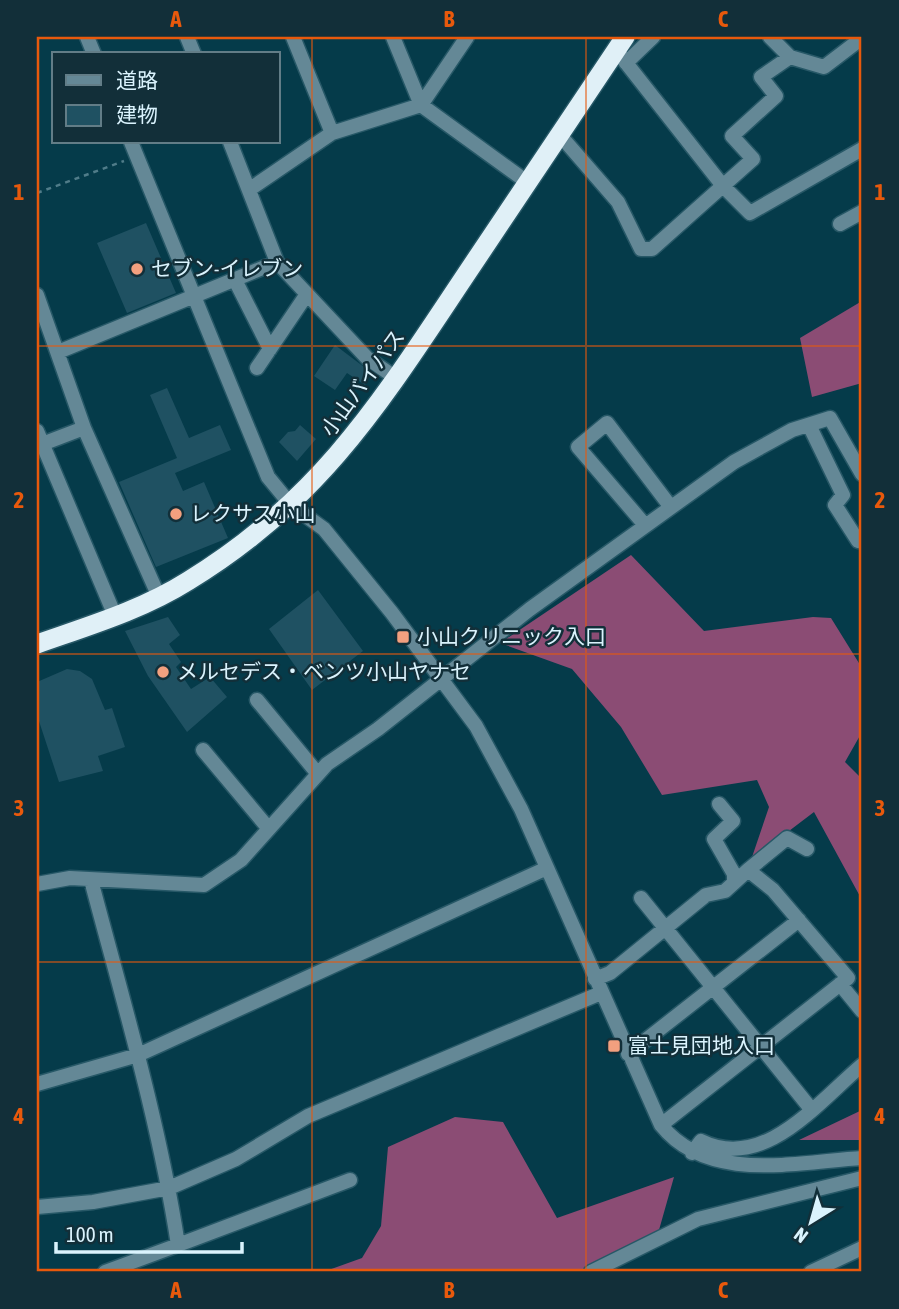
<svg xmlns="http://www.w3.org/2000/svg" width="899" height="1309" viewBox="0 0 899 1309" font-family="'Asap Condensed','Noto Sans JP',sans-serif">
	<rect width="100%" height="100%" fill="#053b4a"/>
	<path fill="#8b4c74" d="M862,301V383L812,397L800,338Z
		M631,555L704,631L813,617L831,618L862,668V732L845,762L862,779V900L814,812L751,860L769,807L757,780L662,795L621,727L572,669L500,643Z
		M862,1110V1140H799Z
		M455,1117L503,1122L557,1218L674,1177L659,1230L607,1272H323L362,1258L381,1226L388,1147Z"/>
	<path fill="#1f5162" d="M146,223L176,293L127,313L97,243Z
		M335,345L372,373L365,385L347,373L335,390L314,376Z
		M167,388L189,438L220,425L231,450L175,473L183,491L204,482L228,538L156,567L119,482L177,458L150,395Z
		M300,425L316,439L297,461L279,442L288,432L295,431Z
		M318,590L363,651L312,690L269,629Z
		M168,617L180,635L169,644L181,662L176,667L191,689L210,677L227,697L187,732L148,676L125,631Z
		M67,669L80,671L92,679L105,710L112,708L125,747L98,756L103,771L59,782L37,715V682Z"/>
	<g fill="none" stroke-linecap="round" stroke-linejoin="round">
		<g stroke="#275867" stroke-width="17">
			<path id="minor" d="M87,37L94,54
				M187,37L194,54
				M293,37L332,133
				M393,37L421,105L527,182
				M770,37L790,57L824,67L862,38
				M616,50L723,186L750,213L862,149
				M626,63L653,37
				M559,134L618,202L641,249H652L753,159L732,136L776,96L761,77L790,57
				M131,142L268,477L291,505L324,529L392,613L476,726L521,809L661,1125C708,1184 797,1162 862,1158
				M230,142L277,262L367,358L396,378
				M250,189L332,133L421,105L467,37
				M840,224L862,212
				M235,280L270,349
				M37,295L84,428L159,597
				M58,352L277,262
				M257,368L307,294
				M809,425L843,495L835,505L858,541
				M37,431L115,616
				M37,446L84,428
				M644,524L578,447L607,423L670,506
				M257,700L318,774
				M203,750L269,829
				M719,804L733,821L714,839L734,874V883
				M748,870L787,838L807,849
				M91,880C123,1001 159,1121 178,1245L105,1272
				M37,884L70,878L204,885L241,860L327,764L378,729L530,609L734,462L792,430L830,418L862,474
				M641,898L811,1109
				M595,979L610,973L706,895L725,891L748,870L773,890L848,978L661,1125
				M840,984L862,1011
				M628,1054L799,920
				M37,1084L138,1055L547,868
				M692,1153L701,1141C764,1172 817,1103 862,1065
				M37,1207L93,1202L169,1188L236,1159L308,1116L601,993
				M178,1245L350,1180
				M591,1272L698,1219L862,1178
				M811,1272L862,1248"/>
		</g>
		<g stroke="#275867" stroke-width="22">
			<path id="highway" d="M37,644C88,626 142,610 188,581C323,499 384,397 469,270C521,192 573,115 625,37"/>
		</g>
		<path stroke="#507c89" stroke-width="2.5" stroke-dasharray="5 5" stroke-linecap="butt" d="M37,193L124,161"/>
		<use href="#minor" stroke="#648896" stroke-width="14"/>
		<use href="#highway" stroke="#e0f0f7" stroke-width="19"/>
	</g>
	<path fill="none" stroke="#e8590c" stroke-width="2" stroke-opacity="0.55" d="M312,37V1272M586,37V1272M37,346H862M37,654H862M37,962H862"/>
	<g fill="#f2a07f" stroke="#122f39" stroke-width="2.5">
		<circle cx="137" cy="269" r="7"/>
		<circle cx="176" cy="514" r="7"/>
		<rect x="396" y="630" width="14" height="14" rx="3.5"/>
		<circle cx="163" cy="672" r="7"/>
		<rect x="607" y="1039" width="14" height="14" rx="3.5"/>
	</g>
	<g text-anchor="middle" stroke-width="5" stroke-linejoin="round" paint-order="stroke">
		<g font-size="21" fill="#daf3fd" stroke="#122f39" text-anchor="start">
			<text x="151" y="276">セブン-イレブン</text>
			<text x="190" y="521">レクサス小山</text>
			<text x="417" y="644">小山クリニック入口</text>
			<text x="177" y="679">メルセデス・ベンツ小山ヤナセ</text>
			<text x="628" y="1053">富士見団地入口</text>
		</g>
		<g font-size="21" fill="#daf3fd" stroke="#122f39">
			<text transform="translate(363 383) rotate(-54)" y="7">小山バイパス</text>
		</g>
	</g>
	<rect width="899" height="1309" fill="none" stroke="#122f39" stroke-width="77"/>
	<rect x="52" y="52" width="228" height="91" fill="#122f39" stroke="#627d87" stroke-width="2"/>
	<rect x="66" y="75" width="35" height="10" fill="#648896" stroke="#627d87" stroke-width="2"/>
	<text x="116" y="88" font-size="21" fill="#daf3fd">道路</text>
	<rect x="66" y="105" width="35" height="21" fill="#1f5162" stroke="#627d87" stroke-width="2"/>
	<text x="116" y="122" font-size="21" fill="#daf3fd">建物</text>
	<g transform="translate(811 1222) rotate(217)" stroke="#122f39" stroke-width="5" paint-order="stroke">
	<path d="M0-5L12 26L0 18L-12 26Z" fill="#daf3fd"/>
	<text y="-10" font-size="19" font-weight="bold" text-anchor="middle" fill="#daf3fd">N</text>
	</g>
	<path d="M56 1242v10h186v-10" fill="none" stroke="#daf3fd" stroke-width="3.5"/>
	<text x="66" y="1242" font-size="21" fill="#daf3fd" stroke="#122f39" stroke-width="5" paint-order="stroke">100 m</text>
	<rect x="38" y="38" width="822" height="1232" fill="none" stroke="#e8590c" stroke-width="2.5"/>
	<g font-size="23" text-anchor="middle" font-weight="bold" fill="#e8590c">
		<text x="176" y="27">A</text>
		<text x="449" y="27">B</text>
		<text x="723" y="27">C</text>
		<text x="19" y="200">1</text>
		<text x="880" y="200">1</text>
		<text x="19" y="508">2</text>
		<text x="880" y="508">2</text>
		<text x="19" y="816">3</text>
		<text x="880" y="816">3</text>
		<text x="19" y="1124">4</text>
		<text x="880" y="1124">4</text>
		<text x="176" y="1298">A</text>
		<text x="449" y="1298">B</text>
		<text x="723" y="1298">C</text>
	</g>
</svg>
